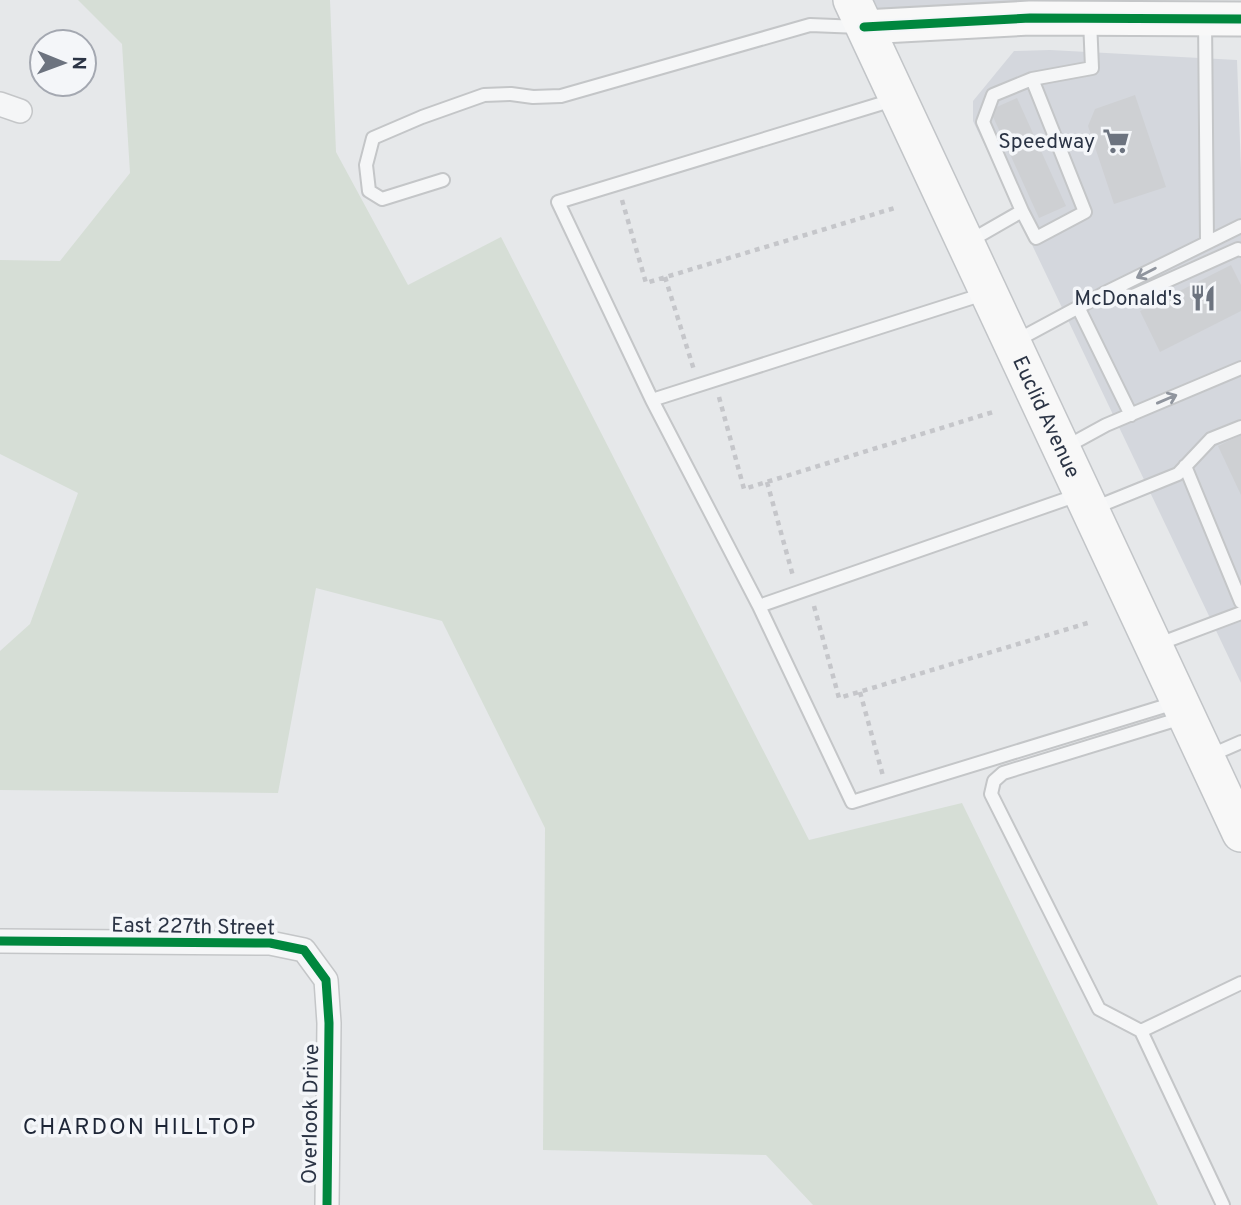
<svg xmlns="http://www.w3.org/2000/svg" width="1241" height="1205" viewBox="0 0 1241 1205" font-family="Overpass,sans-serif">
	<rect width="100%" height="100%" fill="#e6e8ea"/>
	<path fill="#d4d7dd" d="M852,0H1046L1049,19L864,27Z
		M1050,50L1237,60L1241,170V683L973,121V101L1014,51Z"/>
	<path fill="#d6ded6" d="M78,0H330L336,152L408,285L501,237L809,840L962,803L1158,1205H813L766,1155L543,1150L545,828L442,621L316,588L278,793L0,790V651L30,624L78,493L0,454V260L60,261L130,173L122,44Z"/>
	<path fill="#ced0d3" d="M1135,95L1166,187L1114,204L1088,126L1095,109Z
		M1017,98L1066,206L1039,218L990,110Z
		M1231,265L1241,285V311L1160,352L1140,311Z
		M1241,435V495L1218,446Z"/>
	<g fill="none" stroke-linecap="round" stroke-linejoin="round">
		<g stroke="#c4c6c8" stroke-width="16">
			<path id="lane" d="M1205,19L1207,242
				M443,180L382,199L369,191L366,165L373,138L422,117L484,95L511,94L533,97L561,96L810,25L860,27
				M1022,211L983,122L993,95L1032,79
				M968,242L1022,211L1036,238L1085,212L1032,79L1092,68L1090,20
				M1104,294L1133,296L1238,249L1241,250
				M1078,307L1131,415
				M1014,342L1103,294L1241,226
				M652,400L558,202L893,100
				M1064,448L1106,425L1241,368
				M1185,466L1241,602
				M1078,495L759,606L852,802L1178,702
				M1094,508L1178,474L1211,439L1241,427
				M759,606L652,400L987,293
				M1156,645L1241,613
				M1209,756L1241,742
				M1141,1031L1099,1009L991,794L994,781L1003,773L1185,717
				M1223,1205L1141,1031L1241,983"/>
		</g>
		<g stroke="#c4c6c8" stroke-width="26">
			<path id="street" d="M0,104L20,111
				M0,941L270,943L304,950L326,980L329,1023L327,1205"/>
		</g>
		<g stroke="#c4c6c8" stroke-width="37">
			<path id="secondary" d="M864,27L1030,18L1241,19"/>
		</g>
		<g stroke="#c2c5c8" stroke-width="40">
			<g id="primary">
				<path id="s1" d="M852,0L1241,833"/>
			</g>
		</g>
		<path stroke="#c5c6ca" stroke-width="4.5" stroke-dasharray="5 5" stroke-linecap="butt" d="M622,200L646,283L898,207
			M665,277L694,370
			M719,397L744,489L993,412
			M767,482L793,576
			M814,606L839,698L1091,622
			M860,692L883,776"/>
		<use href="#lane" stroke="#f5f6f7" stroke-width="12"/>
		<use href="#street" stroke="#f5f6f7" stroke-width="23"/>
		<use href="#secondary" stroke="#f8f8f8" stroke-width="33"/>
		<use href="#primary" stroke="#f8f8f8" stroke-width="37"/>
		<g stroke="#f4f6f9" stroke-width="13">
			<path id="cycleway" d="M864,27L1030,18L1241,19
				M0,941L270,943L304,950L326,980L329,1023L327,1205"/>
		</g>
		<use href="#cycleway" stroke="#00873e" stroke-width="9"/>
	</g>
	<defs><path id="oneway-shaft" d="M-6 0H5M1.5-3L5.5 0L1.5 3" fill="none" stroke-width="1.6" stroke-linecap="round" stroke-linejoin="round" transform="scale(1.75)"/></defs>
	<g stroke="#90959e">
		<use href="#oneway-shaft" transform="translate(1146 273) rotate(153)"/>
		<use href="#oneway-shaft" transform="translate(1167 399) rotate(-23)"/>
	</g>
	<defs>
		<g id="supermarket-bare" transform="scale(2.1)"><path d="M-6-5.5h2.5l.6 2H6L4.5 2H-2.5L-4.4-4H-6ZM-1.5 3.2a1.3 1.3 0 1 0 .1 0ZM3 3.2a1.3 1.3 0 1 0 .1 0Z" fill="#6c737f" stroke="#f4f6f9" stroke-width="2.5" paint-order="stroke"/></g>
		<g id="restaurant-bare" transform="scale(2.1)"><path d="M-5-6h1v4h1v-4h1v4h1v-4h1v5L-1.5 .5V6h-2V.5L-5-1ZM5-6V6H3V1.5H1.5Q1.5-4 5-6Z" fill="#6c737f" stroke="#f4f6f9" stroke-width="2.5" paint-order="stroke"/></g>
	</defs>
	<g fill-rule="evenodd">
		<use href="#supermarket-bare" x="1116" y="141"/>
		<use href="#restaurant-bare" x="1203" y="298"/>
	</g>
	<g text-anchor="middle" stroke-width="7" stroke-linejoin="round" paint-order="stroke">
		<g font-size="21" fill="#2b3445" stroke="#f4f6f9" text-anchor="end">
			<text x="1095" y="148">Speedway</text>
			<text x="1182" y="305">McDonald's</text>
		</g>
		<g font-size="21" fill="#2b3445" stroke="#f4f6f9">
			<text dy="7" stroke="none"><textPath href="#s1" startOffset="460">Euclid Avenue</textPath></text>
			<text transform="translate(193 926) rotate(1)" y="7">East 227th Street</text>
			<text transform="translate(310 1114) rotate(-89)" y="7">Overlook Drive</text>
		</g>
		<g font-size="23" letter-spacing="2" fill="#1d2536" stroke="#f4f6f9">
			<text x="140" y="1134">CHARDON HILLTOP</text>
		</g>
	</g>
	<g transform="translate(63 63) rotate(91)"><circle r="33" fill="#f4f6f9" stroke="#a4a8b1" stroke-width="2"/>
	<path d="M0-5L12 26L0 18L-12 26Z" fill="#6c737f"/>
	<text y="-10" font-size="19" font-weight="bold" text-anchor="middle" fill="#2b3445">N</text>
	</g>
</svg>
